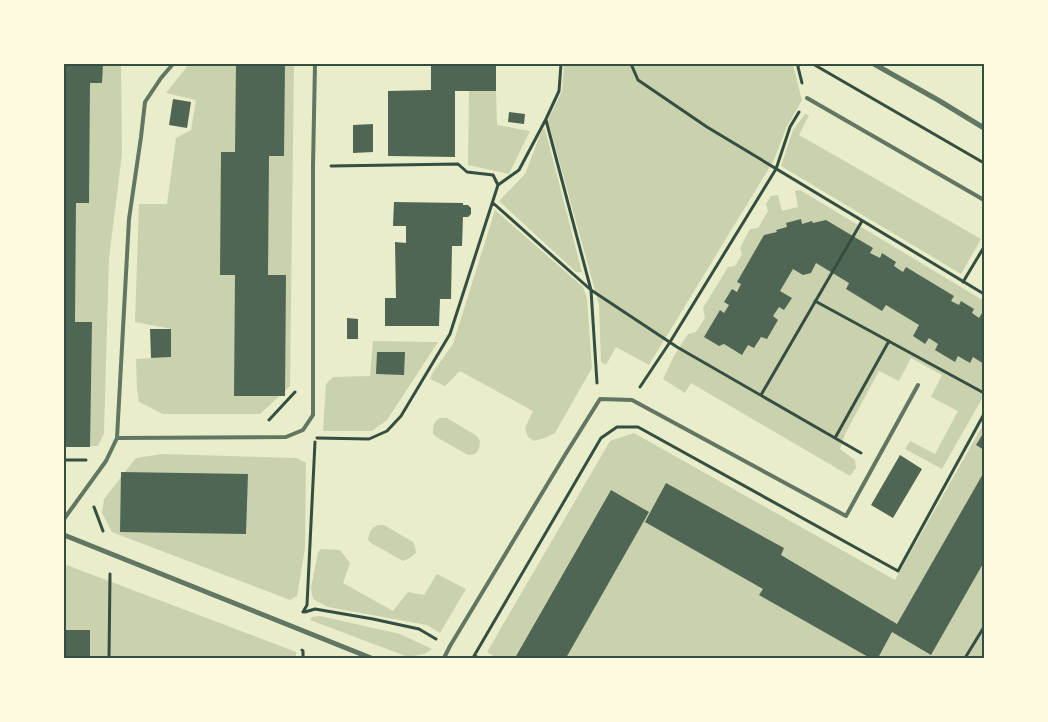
<svg xmlns="http://www.w3.org/2000/svg" width="1048" height="722" viewBox="0 0 1048 722" font-family="'Fira Sans',sans-serif">
	<rect width="100%" height="100%" fill="#e9edc9"/>
	<path fill="#cad2ad" d="M64,64H121L122,154L109,258L104,433L98,446H64Z
		M189,64H294L290,386L260,414H163L139,402L137,389L136,359L171,357V329L135,322L139,204H167L176,138L191,130L196,100L166,93Z
		M564,64H627L631,66L633,64H792L793,65L802,100L786,128L774,160L649,365L616,347L606,365L601,362L599,305L548,120L562,91Z
		M469,90L496,91L497,125L530,131L509,174L468,165Z
		M805,114L809,115L799,135L981,239L961,274L781,166L793,130Z
		M545,129L582,272H576L499,201L525,174L542,130Z
		M800,190L984,301V395L942,469L905,449L910,441L935,454L958,411L931,397L942,375L911,358L899,381L879,371L845,434L840,449L855,460L856,468L850,476L691,383L685,393L663,379L674,356L688,334L696,332L705,318L703,308L728,267L735,266L742,254L740,248L750,229L758,228L768,211L766,204L771,196L778,195L782,211L798,207L795,191Z
		M495,210L583,287L587,299L592,368L555,433L545,438L534,441L528,437L525,428L533,411L460,371L445,386L430,379L433,372L453,344Z
		M373,341L438,342L387,420L372,431H323L326,384L333,377L370,376Z
		M440,418H447L477,436L480,441L479,449L475,454L468,455L438,438L433,434C433,427 433,422 440,418Z
		M984,423V658H497L487,652L610,441L634,433L895,580Z
		M162,454L297,458L306,463L305,548L297,596L290,600L112,532L102,513L104,499L136,458Z
		M378,525H384L413,542L415,546L416,553L410,558L403,561L371,543L368,539C370,530 371,529 378,525Z
		M321,549L340,550L350,563L343,583L393,611L408,592L424,595L437,574L466,589L440,633L427,625L328,607L313,599L311,588L318,552Z
		M64,564L296,652V658H64Z
		M320,616L400,634L432,649L424,654L408,657L310,620L312,617Z"/>
	<path fill="#4f6655" d="M64,64H103L102,83H90L89,203H76L75,322H92L90,447H64Z
		M236,64H285L284,156H269L268,275H286L285,396H234L235,275H220L221,152H235Z
		M431,64H496V91H455V157L388,156V91L431,90Z
		M173,99L191,102L187,128L169,125Z
		M509,112L525,114L524,124L508,122Z
		M373,124V152L353,153V125Z
		M394,202L463,203V205H468L471,208V214L468,217H463L462,246H452L451,299H440L439,326H385V298H396L395,242L406,243V226H393Z
		M801,219L802,224L812,221L813,223L826,220L873,248L870,253L880,258L882,253L896,262L894,266L903,272L906,267L954,296L951,301L959,305L961,301L974,309L972,313L979,318L982,313L984,314V364L973,357L970,363L958,356L955,362L935,350L938,344L929,338L925,344L913,336L919,325L886,305L882,311L846,289L849,283L816,263L811,273L803,275L793,269L780,291L792,298L784,310L779,307L773,316L778,320L767,339L761,337L754,348L748,345L742,355L724,344L719,346L704,337L720,310L724,313L729,305L724,302L732,289L737,292L741,284L737,282L764,235L777,232L776,230L787,227L786,223Z
		M347,318L358,319V339H347Z
		M150,329H171V357L151,358Z
		M377,352H405L404,375L376,374Z
		M984,432V450L976,445Z
		M900,455L922,469L893,518L871,505Z
		M121,472L248,474L246,534L120,532Z
		M984,472V562L931,655L892,632L878,658H870L759,595L763,589L645,522L666,483L784,548L781,555L897,624Z
		M611,490L649,512L566,658H515Z
		M64,630H90V658H64Z"/>
	<g fill="none" stroke-linecap="round" stroke-linejoin="round">
		<path stroke="#344e41" stroke-width="3" d="M631,64L638,80L707,127L984,294
			M799,64L798,67L802,83
			M813,64L984,163
			M546,120L591,290L597,383
			M331,166L458,164L467,172L493,175L498,185
			M493,203L591,290L677,347L861,453
			M963,282L984,247
			M815,301L984,393
			M640,387L670,342L776,169L790,127L799,112
			M761,395L862,221
			M269,420L295,392
			M317,438L369,439L387,431L401,416L450,334L498,185L519,170L546,119L559,91L561,64
			M835,438L889,341
			M64,460H86
			M94,507L103,531
			M303,612L307,605L315,442
			M305,612L315,609L373,619L419,629L436,639
			M302,650L303,651V658
			M109,658L110,574
			M479,658L474,656L601,438L617,427H638L898,571L984,414
			M965,658L984,627"/>
		<path stroke="#617663" stroke-width="4" d="M807,98L984,200
			M117,438L129,219L141,137L145,102L161,78L173,64
			M64,519L106,461L117,438L286,437L303,430L313,415V166L315,64
			M444,658L450,646L565,455L600,399L632,400L846,516L918,385"/>
		<path stroke="#617663" stroke-width="5" d="M874,64L938,100L984,128
			M64,535L371,658"/>
	</g>
	<rect width="1048" height="722" fill="none" stroke="#fefae0" stroke-width="130"/>
	<rect x="65" y="65" width="918" height="592" fill="none" stroke="#344e41" stroke-width="2"/>
</svg>
